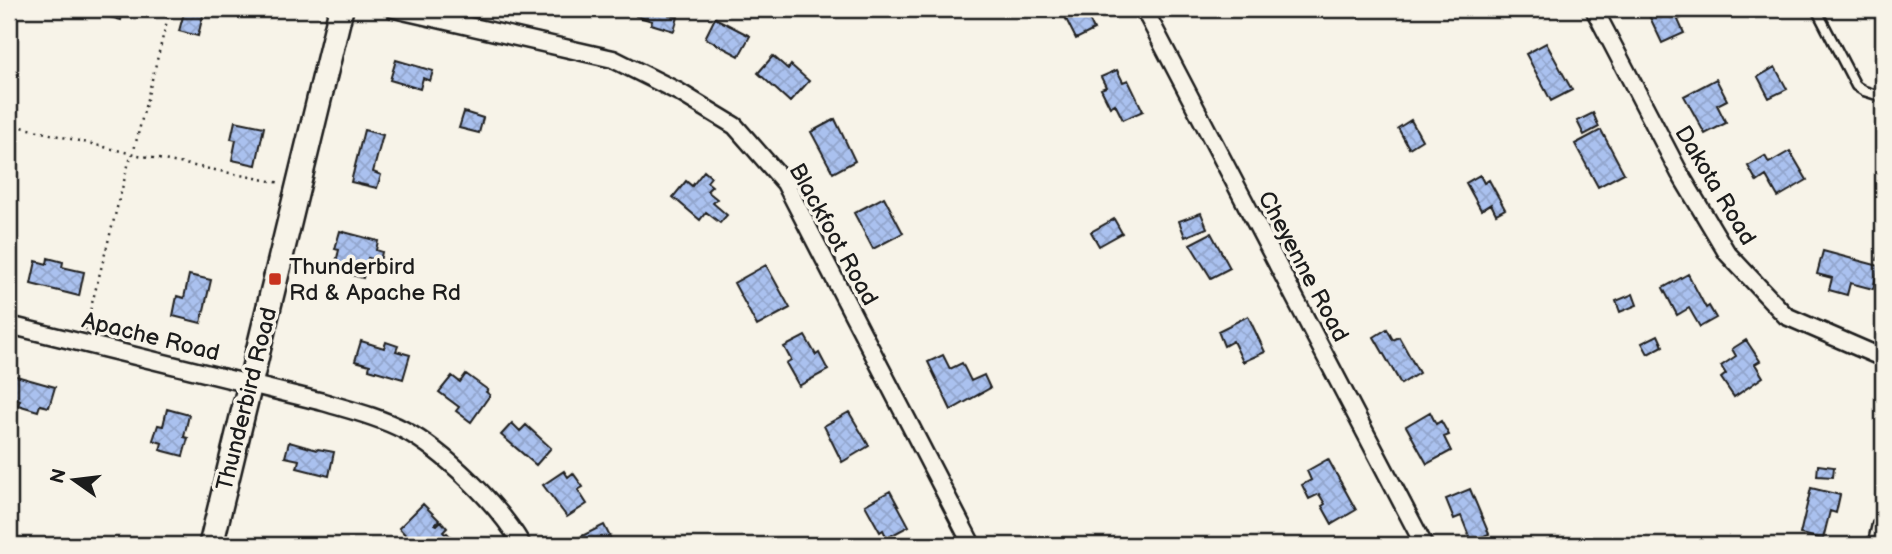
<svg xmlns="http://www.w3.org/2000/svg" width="1892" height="554" viewBox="0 0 1892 554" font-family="'Balsamiq Sans',sans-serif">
	<defs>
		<pattern id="building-cross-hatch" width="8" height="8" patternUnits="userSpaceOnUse" patternTransform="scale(1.75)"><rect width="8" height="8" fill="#aac1ef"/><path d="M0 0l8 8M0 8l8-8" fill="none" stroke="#92a5cc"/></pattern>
	</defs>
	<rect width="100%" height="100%" fill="#f7f3e8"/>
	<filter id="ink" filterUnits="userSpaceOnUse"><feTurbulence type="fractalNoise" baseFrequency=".0143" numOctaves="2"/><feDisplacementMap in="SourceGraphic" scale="14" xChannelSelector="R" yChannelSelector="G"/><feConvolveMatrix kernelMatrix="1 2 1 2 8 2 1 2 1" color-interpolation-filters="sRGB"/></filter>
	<g filter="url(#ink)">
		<path fill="url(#building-cross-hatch)" stroke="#1c1c1c" stroke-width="2" d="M107,9H143L142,14L123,12L121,20L106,16Z
			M185,9L204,11L198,36L179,31Z
			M638,9H670L669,15L678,17L674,31L651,24L652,21L636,16Z
			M1061,9H1089L1085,11L1094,30L1076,39Z
			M1501,9H1518L1505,16Z
			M1646,9H1679L1683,17L1678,20L1684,33L1662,43Z
			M715,18L750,36L739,56L705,38Z
			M1546,43L1572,90L1551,101L1526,54Z
			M773,56L788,69L791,65L809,81L790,102L758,73Z
			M396,60L433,71L430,81L423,78L420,89L390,80Z
			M1775,67L1787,89L1769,98L1758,77Z
			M1117,70L1123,82L1128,80L1143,111L1123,120L1115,104L1110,107L1101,89L1106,87L1101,77Z
			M1716,79L1727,100L1717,105L1726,123L1705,134L1684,96Z
			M464,112L483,118L479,133L459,128Z
			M1593,113L1599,127L1584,135L1577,121Z
			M835,119L855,161L833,173L811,132Z
			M1411,120L1422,140L1409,148L1398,128Z
			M235,121L264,127L256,165L232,160L236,140L231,139Z
			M364,130L383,135L373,172L381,175L377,188L351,182Z
			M1601,130L1624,173L1598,187L1575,144Z
			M1790,151L1807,180L1778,197L1766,176L1757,182L1748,166L1765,156L1769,163Z
			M704,171L711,177L707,182L712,186L707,191L717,199L713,203L727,215L720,223L706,212L700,220L673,197L686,181L692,186Z
			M1480,175L1484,183L1489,180L1505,209L1496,214L1491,204L1481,210L1466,183Z
			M884,197L903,233L873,249L854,213Z
			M1201,213L1207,228L1185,237L1179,221Z
			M1114,219L1122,233L1099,246L1091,232Z
			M340,231L378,241L376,250L382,252L380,261L368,258L363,278L334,270L339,250L335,249Z
			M1211,233L1230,268L1211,278L1190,244Z
			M1881,244L1883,245V261L1877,260Z
			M1823,251L1879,266L1873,289L1850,283L1847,295L1829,290L1832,278L1817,274Z
			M48,258L63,262L62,267L84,272L79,296L31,284L36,261L47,264Z
			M766,265L790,308L757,326L734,283Z
			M1688,274L1706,308L1709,306L1716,318L1700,327L1689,308L1677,315L1663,288Z
			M189,275L211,280L201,323L173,316L177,296L184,298Z
			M1633,294L1637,305L1620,312L1616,301Z
			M1248,316L1265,352L1243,362L1233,341L1224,346L1218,331Z
			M1387,329L1393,340L1399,337L1419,373L1401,384L1374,337Z
			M1658,335L1663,346L1648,354L1642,343Z
			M805,336L816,355L819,353L828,370L799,386L786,363L791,360L784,347Z
			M1746,340L1760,361L1755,364L1763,377L1734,397L1721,378L1726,374L1721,366L1736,356L1732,349Z
			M361,341L384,348L386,342L398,346L396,351L410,355L403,379L369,369L370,365L355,361Z
			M943,355L950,369L962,363L971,381L984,375L990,388L951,410L928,362Z
			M9,374L55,387L49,407L40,405L38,411L18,405L20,400L9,397Z
			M466,374L488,390L486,392L490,395L471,422L456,411L459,407L439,392L452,376L460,382Z
			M167,409L189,415L184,437L188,438L183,456L160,450L162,443L153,440L158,425L163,426Z
			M849,412L869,446L842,462L824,426Z
			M1430,412L1436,424L1441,421L1449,435L1444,437L1451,451L1427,464L1406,426Z
			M512,423L520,431L526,425L551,448L536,465L501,435Z
			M289,442L317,450L318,449L334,452L329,476L297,468L299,460L285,457Z
			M1328,459L1356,510L1332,524L1322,506L1325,504L1319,494L1309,499L1302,485L1311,480L1307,471Z
			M1818,465L1834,467L1833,477L1817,476Z
			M564,471L568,477L573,473L583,487L578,490L587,504L567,517L543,485Z
			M1811,488L1840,495L1836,513L1830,511L1823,539L1800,534Z
			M1470,489L1489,534L1471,541L1461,516L1454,519L1446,499Z
			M890,491L909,526L887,538L883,530L880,532L865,505Z
			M423,504L439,520L435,524L437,525L441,521L447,528L443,532L445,534L447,533L455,541L450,545H406L411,541L399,528Z
			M604,525L613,543L619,540L621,545H585L580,537Z"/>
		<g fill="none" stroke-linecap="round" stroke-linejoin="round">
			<g stroke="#1c1c1c" stroke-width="13">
				<path id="service" d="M1816,9L1856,86L1864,91L1883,97"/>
			</g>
			<g stroke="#1c1c1c" stroke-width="21">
				<path id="minor" d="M394,9L613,59L679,92L735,126L785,183L972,545
					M1144,9L1424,545
					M1594,9L1680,174L1727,253L1786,316L1883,358
					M9,325L323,402C350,410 379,417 404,430C444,451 500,506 522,545"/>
			</g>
			<g stroke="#1c1c1c" stroke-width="26">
				<path id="tertiary" d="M1879,545L1883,527"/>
			</g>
			<g stroke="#1c1c1c" stroke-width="28">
				<path id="secondary" d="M211,545L341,9"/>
			</g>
			<path stroke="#1c1c1c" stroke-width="2.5" stroke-dasharray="2 5" stroke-linecap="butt" d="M9,124L133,154L281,183
				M85,330L129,162L133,154L170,9"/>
			<use href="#service" stroke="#f7f3e8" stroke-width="8"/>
			<use href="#minor" stroke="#f7f3e8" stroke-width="16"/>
			<use href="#tertiary" stroke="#f7f3e8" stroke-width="21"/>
			<use href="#secondary" stroke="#f7f3e8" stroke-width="23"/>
		</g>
	</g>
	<rect fill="#c8321e" stroke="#f7f3e8" stroke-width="2.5" x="268" y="272" width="14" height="14" rx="3.5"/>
	<g text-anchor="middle" stroke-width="7" stroke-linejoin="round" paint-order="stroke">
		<g font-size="23" fill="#1c1c1c" stroke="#f7f3e8">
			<text transform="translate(1716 185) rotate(59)" y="8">Dakota Road</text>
			<text transform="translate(834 234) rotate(61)" y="8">Blackfoot Road</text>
			<text transform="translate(1304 266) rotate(62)" y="8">Cheyenne Road</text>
			<text transform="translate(151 336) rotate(14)" y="8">Apache Road</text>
			<text transform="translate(246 399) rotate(-76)" y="8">Thunderbird Road</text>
		</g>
		<g font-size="23" fill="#1c1c1c" stroke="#f7f3e8" text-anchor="start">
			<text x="289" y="274">Thunderbird<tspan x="289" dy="26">Rd &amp; Apache Rd</tspan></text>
		</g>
	</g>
	<rect width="1892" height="554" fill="none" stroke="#f7f3e8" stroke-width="35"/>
	<rect x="18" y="18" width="1857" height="519" fill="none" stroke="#1c1c1c" stroke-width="2.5" filter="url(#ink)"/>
	<g transform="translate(74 480) rotate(284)" stroke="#f7f3e8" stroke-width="5" paint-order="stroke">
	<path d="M0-5L12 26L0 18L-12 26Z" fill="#1c1c1c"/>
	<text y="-10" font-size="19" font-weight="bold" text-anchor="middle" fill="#1c1c1c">N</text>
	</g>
</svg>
